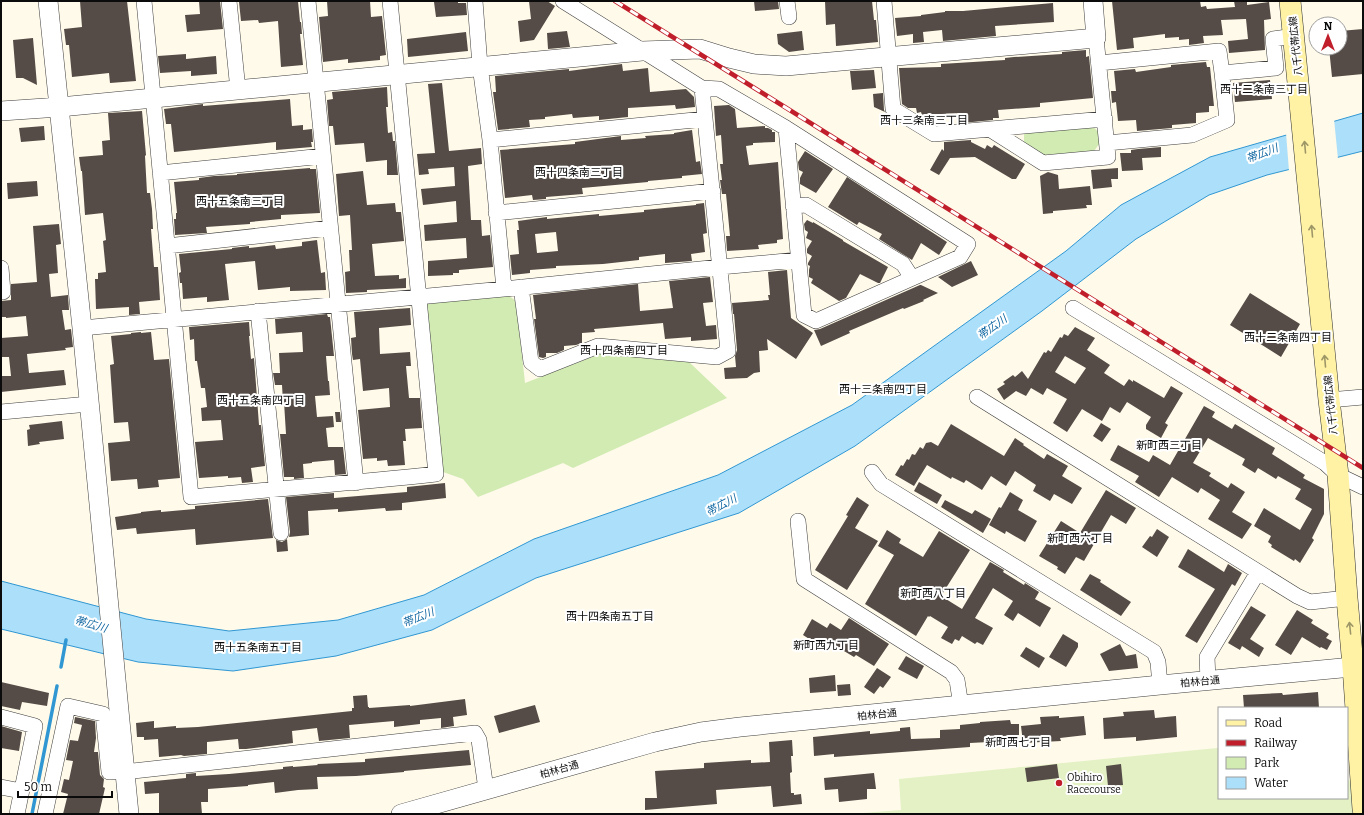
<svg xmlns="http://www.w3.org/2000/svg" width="1364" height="815" viewBox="0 0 1364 815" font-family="Bitter,'Noto Sans JP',serif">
	<rect width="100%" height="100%" fill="#fffaea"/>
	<path fill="#d1ebb2" d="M1093,126L1099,133L1100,143L1094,151L1044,155L1024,143V133Z
		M509,296L516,301L525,383L600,354L689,362L727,398L573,468L563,463L478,497L463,479L443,472L425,304Z"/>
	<path fill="#e3f1c5" d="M1217,748H1219V798H1347V779L1363,786V814H850L901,810L899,779Z"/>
	<path fill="#acdff9" stroke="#3097d3" d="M1363,113V151L1267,175L1209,195L1136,239L1042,311L855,446L739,513L536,578L432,630L336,656L233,671L138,662L1,629V581L146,619L229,631L338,620L424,595L534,539L718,475L852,405L1066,251L1121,205L1210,157Z"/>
	<path fill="#fffaea" d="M1334,119L1338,159L1289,171L1286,133Z"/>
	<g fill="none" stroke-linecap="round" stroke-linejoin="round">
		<path stroke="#3097d3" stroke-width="3.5" d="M61,667L66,640
			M32,814L57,686"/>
	</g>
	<path fill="#554c47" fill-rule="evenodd" d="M80,1H127L136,81L110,83L109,73L72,77L69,45H66L64,29L82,27Z
		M199,1H220L223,29L187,32L185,15L200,14Z
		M240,1H298L300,22H301L302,34H300L303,65L281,67L278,21L259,23L258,20L241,21L239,2H240Z
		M327,1H370L371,17L382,16L386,55L380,56V60L348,63V59L323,62L319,17L328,16Z
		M458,1V3H466L467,15L436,17L434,2Z
		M529,1H547L555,6L534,40L520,42L518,21L531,19Z
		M754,1H778L779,9L755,11Z
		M825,1H872L874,20H876L878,42L836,46L835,24L826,25Z
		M1112,1H1200L1201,7L1206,6L1207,9L1235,7L1234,1H1247V5L1269,2L1271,19L1264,20L1265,50L1229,53L1228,41L1248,39L1246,19L1221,20L1223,35L1203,36L1204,43L1189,45V39L1179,40V37L1165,38V34L1133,38L1134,48L1117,50Z
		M1053,3L1054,22L995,26L996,36L943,41L942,30L923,32L924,42L913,43V34L897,36L895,18L921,16V15L945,12V11H963Z
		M1363,29V74L1332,77L1329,48H1340V31Z
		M567,31L570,47L548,49L547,33Z
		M802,31L804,50L789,52L778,44L777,34Z
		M466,32L468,51L408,57L407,39Z
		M33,38L37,85L23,78H16L13,40Z
		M1086,50V57L1089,56L1093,98L1040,103V107L998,110L999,118H993V120L962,123L961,113L922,115L921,112L917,113L916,108H908L902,104L899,68L941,67V64L1005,60V58L1014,57L1062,54V52Z
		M186,54V59L216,56L217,74L191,76V71L160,73L158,56Z
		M1206,62L1207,67H1210L1214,106H1209V112L1196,113V123L1172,125V128L1137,131L1136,120L1118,121L1116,102L1112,103L1111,91H1116L1114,71L1135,69L1136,72L1171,67V65Z
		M622,64L623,71L648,68L650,92L686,89L694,97L695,107L676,109L675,105L628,108V117L599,120V116L573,118L572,114L545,117V119L529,120L530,127L498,130L493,92H496L495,76L569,69V71Z
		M874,70L876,88L852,90L850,71Z
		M1270,80L1272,99L1235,102L1233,83Z
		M442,83L449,151L481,148L482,164L468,166L471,220H481L482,236L490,235L493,267L459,270V273H453V275L428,276V261L467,258L466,238L425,241L424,225L457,222L456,201L423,205L421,189L455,186L454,167L428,169L429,174L419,175L417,154L435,153L428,84Z
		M387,87L388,107H386L388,133L392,132L393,141H395L398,175H387V160L366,162L364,143L335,145L333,126H329L327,100L333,99L332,92Z
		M883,93L884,110L885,112L874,107L873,94Z
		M290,99L292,126L303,125V130L312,129L313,142H311L312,147L276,150V142L174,152L171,124H166L164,109L203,104V106Z
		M729,105L735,109L737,128L765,126V128H768L772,130V132H775V142L753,143V145L746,146L749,165L778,162L783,239L777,240V243L758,245L759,249L727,251L726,236H730L726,194H722L720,180H722L720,164H723L721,135L716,136L714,106Z
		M142,111L146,155L145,156L147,193H150L152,209L153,229H151L154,267H158L160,300L139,302L140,314L129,315V307L96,309L95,279H98V273L106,272L103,241L106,240L103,213L85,215L82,171H81L79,157L103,155L102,141L110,140L108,113Z
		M44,126L45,140L21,142L19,128Z
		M692,130L696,162L700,161L702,174L682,176V178L648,181V182L582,188L583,194L546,197V199L533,200L532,195L505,198L500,150L575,144V142L621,136V140L646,138L645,136L674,134V133Z
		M971,140V142L985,149L987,145L992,148L994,145L1025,164L1016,179H1012L975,157L950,158L939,175L930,170L942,149L944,151V142Z
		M1161,147V157L1142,158L1143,170L1122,171L1120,153H1131V150L1138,149Z
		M805,151L833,169L816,193L800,184V178L803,172L799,170L798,162Z
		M310,168V169H316L320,213L281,215V219L250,222V224L206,227L207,233L175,235L174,219H176V213H177L174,182L199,180V178L214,176L237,175V174Z
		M1118,168V179H1111L1112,187L1093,189L1091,170Z
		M363,171L367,205L395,203L396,212H401L404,241L372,244L375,276L399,275V279L406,278V288L367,290V292L346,293L345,272L350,271L349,250H352L350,215L339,216L336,174Z
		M1048,172L1058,175L1059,189L1090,186L1092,205H1086L1087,208L1053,211V213L1043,214L1040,176Z
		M847,177L947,242L939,255L921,243L912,260L879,239L882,234L859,222L857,225L828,207Z
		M37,181L38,196L8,199L7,183Z
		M704,203L707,233L703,234L705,252L691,254L692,261L665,263V254L639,257V260L603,264L556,266V268L530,270V273L512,275L510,255L519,254L517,230H519L518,221L547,217V219L599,214V216L644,212V210L696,205V204ZM556,232L558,251L537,253L535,234Z
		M807,220L813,223V222L843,240V241L888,267L880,283H878L860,274L846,298L839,301L811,283L813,279L809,277V270L810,266L808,265V263L812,256L807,253V249L812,241L806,238L808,232L805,230L804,224Z
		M59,224L61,244L56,245L58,273L49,274L51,297L68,295L69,310H62L65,330L71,329L73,347L65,348L66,350L27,354L29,373L64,370L66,385L1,392V376H11L9,357H1V338L28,336L26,316L6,318V317H1V301L11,300V284L37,282L33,226Z
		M317,240L321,273L325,272L326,290L290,291V287L258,290L255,261L225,264L229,300L207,302V297L183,299L182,283H180L179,273L181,272L179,254L232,249V248L249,246V248L275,245L276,249L302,246V242Z
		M971,261L978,275L952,287L938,277Z
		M787,270L791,318L813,333L796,359L767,339L768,350L759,351L760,372L754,373L747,378L725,379L724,368L736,367L735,356L737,350L734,314H733L732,303L769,300L768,295H770L768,272Z
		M710,277L713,302L703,303L706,326L716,325L717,339L691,341V337L665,339L663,323L594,329L595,332L582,333V343L576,345L564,346V350L557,353H546V357L543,358L539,357L534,319H536L533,295L638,284L640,311L673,308L669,281Z
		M920,285H921L938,293L923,300L924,301L904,309L903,308L849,331L850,333L821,346L814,330L820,329Z
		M1250,293L1300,324L1281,357L1230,325Z
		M410,308L411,325L379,328L380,354L410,352L411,366H406L409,398H420L422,428L405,429L406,441H403L405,465L388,466L387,460L377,461V458L363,459L358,410L390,407L389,388L363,391L360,359L353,360L352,354L351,338L356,337L354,312Z
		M327,314L328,317H330L334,356H326L328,381H329L330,395L315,396L317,417L333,416L334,427L326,428L328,447H343L346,474L335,475L334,460L312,462V463L303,464L304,478L294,479V477H284L280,434H286L284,402H283L282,385H275L273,373H280L279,353L303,352L302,332L276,334L275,319Z
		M249,322L250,336H249L251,359L254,358L259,425H261L265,466L251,468L253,482L242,483L241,477L228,478V476L199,478L195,442L223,440L221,420L202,421L201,408L207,407L205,388H201L197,361H195L194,339L190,340L189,327Z
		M1075,327L1095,338L1087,350L1110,365L1104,373L1124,386L1129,379L1133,382V380L1164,398L1171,386L1183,393L1165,423L1168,425L1161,438L1146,429V425L1151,417L1127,402L1120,413L1110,407L1102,421L1082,409L1067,432L1053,423L1067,399L1047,388L1043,395L1031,388L1026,396L1016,391L1004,400L997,389L1005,384L1003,382L1013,375L1015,377L1022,371L1028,379L1044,352L1046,353L1048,350L1051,352L1060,337L1062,338L1064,334L1068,336ZM1065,356L1086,368L1075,384L1055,372Z
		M141,332V333L151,332L154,360L169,359L180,478L158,480L159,487L138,489L137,479L111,481L108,443L130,441L128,422L114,423L110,365L114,364L111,336L131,334V333Z
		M1204,406L1215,412L1212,417L1232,429L1235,424L1275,448L1272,454L1305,475L1303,478L1324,489V514L1312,538L1314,540L1300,563L1295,559L1294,561L1271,547L1272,545L1268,542L1271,536L1254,526L1264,508L1300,530L1312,509L1295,499L1301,489L1278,476L1276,479L1258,468L1255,473L1242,465L1245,459L1208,438L1193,463L1211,473L1209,476L1228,488L1231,483L1245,492L1232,512L1252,524L1242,539L1208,519L1220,500L1201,488L1198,493L1172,477L1159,497L1135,482L1139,476L1110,460L1118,445L1149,462L1153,455L1170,465Z
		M335,412H340L341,422H336Z
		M62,421L64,439L39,442L40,444L28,446L27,430L30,429L29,425Z
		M1101,423L1111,429L1102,442L1093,436Z
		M951,424L1004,456L1015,438L1024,444L1023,445L1044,459L1047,454L1068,466L1062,476L1082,488L1072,504L1054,494L1050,501L1033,491L1036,485L1015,471L1006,486L991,476L982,490L966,480L964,483L952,477L951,479L927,465L914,486L895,475L901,465L903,466L907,459L909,460L912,454L915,455L920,447L923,449L926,443L931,442L938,446Z
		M919,482L942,495L937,504L914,491Z
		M445,483L446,498L402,503V510L386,511L385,508L338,512V509L308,511L309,535L289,537L290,532L286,497L334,493V498L407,492V487Z
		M1106,490L1136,508L1126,524L1111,515L1084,561L1076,557L1065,574L1057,569L1058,567L1039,556L1061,521L1080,533Z
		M1010,492L1023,500L1018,510L1037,521L1025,542L1006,531L1005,534L989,525L999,507L1001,508Z
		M857,497L869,505L855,528L878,541L847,590L815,570L848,516L846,515Z
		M268,499L273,538L196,545L195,529L137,534L136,528L117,530L115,517L141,513V512L161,510V512L195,509V506Z
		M945,500L972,514L975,510L991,519L983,533L941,507Z
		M1157,529L1169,537L1157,557L1142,547L1150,536L1152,537Z
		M887,530L901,539L899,543L923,557L939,531L970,550L941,596L962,609L990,562L1004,570L1003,572L1024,585L1025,583L1039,592L1035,599L1051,608L1040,627L1018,613L1013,621L1004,615L1013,601L993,588L975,618L993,628L983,645L977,642L975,644L962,636L959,641L955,639L952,644L941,638L948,627L930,616L929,617L928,616L916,636L865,604L894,555L878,546Z
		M287,539L288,551L277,552L276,540L282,542Z
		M1188,549L1224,572L1228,564L1242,573L1235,586L1232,584L1197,643L1185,636L1215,589L1178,567Z
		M1090,574L1101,580L1100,582L1131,602L1121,616L1080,590Z
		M1251,606L1266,615L1250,639L1264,648L1259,657L1242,646L1240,650L1228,643Z
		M1297,610L1313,620L1311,623L1329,634L1326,638L1332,641L1327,650L1321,647L1320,648L1302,637L1291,655L1275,645Z
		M849,618L889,644L874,666L856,655L854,657L834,645L833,647L820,639L817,644L803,635L812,619L827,628L830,623L841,630Z
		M1063,634L1078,643V647L1066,667L1049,657Z
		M1120,644L1126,656L1136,654L1138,668L1109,671L1100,654Z
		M1026,647L1045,658L1039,668L1020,656Z
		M906,656L924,666L917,679L898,669Z
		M877,668L891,677L883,688L880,686L874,694L864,687Z
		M835,675L836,691L810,693L809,678Z
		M1,682L49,693L47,706L22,702L20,710L1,706Z
		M850,684L851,695L838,696L837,685Z
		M1318,692L1319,708H1244L1243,695L1282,693L1283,695Z
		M367,695L368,707H369V708L410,705V706L465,699L467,715L453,717L454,726L441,728V718L420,720V724L394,727V721L349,725L350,738L319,741L317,728L292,731L293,743L246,749H239L238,739L207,742V754L184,756L181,755L159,757L158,739L144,740V737H137L136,723L154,721V728L176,726V728L198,727L352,711V708H354L353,696Z
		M535,705L540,722L499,733L494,716Z
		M1154,710L1155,718L1176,716L1177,737L1136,741V737L1104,739L1103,718L1124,716L1123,712Z
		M1059,716V718L1084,716L1086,735L1060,738L1061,741L1023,743L1021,726L1041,724L1040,717Z
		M75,717L95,721L96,738L94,752H98L100,775L104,779L103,787L105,788L99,814H63L68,794L61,792L64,779L69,780L73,761L66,760L70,740L78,741L82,725L74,723Z
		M1010,720L1011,724H1019V735L989,737V742L970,743V747L834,757V754L814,756L813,737L870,731V734L900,731V728L910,727L911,739L940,738V730L960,729V725L980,723V722Z
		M1,726L22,732L19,751L1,748Z
		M792,740L793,756H791L792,772L790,773L791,793H794V795L801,794L802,804L773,807L771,786L716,790L717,804L645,810V798H657L655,771L704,768V763L751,760V763L770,762L769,742Z
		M469,750L471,765L404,771V772L356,776L317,777L318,789L298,790L275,793L274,782L248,785V786L208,789V802H201L202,814H159V793L145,794L144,782L186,778V774L196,773V776L229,774L283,769V767L293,766V767L318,765L317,764L365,762V759Z
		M1057,764L1059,778L1027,782L1025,768Z
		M1121,764L1123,785L1108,786L1106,766Z
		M874,773L876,789H867V799L839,802L838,789L825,790L824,778Z"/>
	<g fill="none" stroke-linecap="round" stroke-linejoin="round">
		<g stroke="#3e3e3e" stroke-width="16">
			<path id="minor" d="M144,1L191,497C273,489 355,483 436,474L390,1
				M229,1L238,90
				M308,1L356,483
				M475,1L480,66L490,140L504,289
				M787,1L789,17
				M884,1L893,109L934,134L1105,119
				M1099,63L1219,51L1222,73L1276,68L1273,39L1295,36
				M702,88L719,89L786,128L968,244L960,257L816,321L804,315L786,128
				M991,130L1043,163L1108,157L1096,38
				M490,140L705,119
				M1107,143L1192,135L1227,120L1222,73
				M160,173L323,156
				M793,206L806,205L903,264L912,278
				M496,213L713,191
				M167,246L330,228
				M1,268L3,292
				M521,287L531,362L540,369L598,346L717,357L728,351L702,88L563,1
				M1073,308L1325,463L1338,475L1363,487
				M258,311L281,533
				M82,328L504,289L720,267L797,260
				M977,397L1297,596L1310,602L1347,598
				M1329,400L1363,397
				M1,412L89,404
				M872,472L881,484L1154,652L1158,662L1160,685
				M798,521L804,579L951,672L957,680L961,706
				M1208,680L1207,657L1258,572
				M1,717L35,726L17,814
				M1,787L21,791
				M45,814L68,706L103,714L109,772L133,771L475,733L479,740L486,789"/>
		</g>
		<g stroke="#3e3e3e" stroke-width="20">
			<path id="tertiary" d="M48,1L82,328L129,814
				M1,111L60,107L642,51L700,49L729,58L754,64L786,66L1096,38L1093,1
				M401,814L655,742L701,732L740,727L1160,685L1363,666"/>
		</g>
		<g stroke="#2d2d2d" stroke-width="22">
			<path id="secondary" d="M1290,1L1329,400L1338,475L1347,598L1353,666L1363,809"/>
		</g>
		<use href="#minor" stroke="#fff" stroke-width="15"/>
		<use href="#tertiary" stroke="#fff" stroke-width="19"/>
		<use href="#secondary" stroke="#fff2a5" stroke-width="21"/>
		<g stroke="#c11e2b" stroke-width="4.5">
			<path id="rail" d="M615,1L1363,468"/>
		</g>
		<use href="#rail" stroke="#fff" stroke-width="3" stroke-dasharray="9" stroke-linecap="butt"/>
	</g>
	<defs><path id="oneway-shaft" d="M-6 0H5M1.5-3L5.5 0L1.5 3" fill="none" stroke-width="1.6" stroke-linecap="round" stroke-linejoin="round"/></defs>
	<g stroke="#9d9667">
		<use href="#oneway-shaft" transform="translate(1305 147) rotate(-95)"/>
		<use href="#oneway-shaft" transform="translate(1312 231) rotate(-95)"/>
		<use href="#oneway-shaft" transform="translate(1325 361) rotate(-95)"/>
		<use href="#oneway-shaft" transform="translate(1350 628) rotate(-96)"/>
	</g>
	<circle fill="#c11e2b" stroke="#fff" stroke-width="1.5" cx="1059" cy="783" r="4"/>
	<g text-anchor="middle" stroke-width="4" stroke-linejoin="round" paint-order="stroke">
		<g font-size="10" fill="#0b0b0b" stroke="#fff">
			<text transform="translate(1295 46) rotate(-96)" y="4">八千代帯広線</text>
			<text transform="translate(1330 405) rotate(-96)" y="4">八千代帯広線</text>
			<text transform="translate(1200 681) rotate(-5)" y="4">柏林台通</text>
			<text transform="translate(877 714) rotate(-6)" y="4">柏林台通</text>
			<text transform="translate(559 769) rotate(-16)" y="4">柏林台通</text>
		</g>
		<g font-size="10" fill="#0b0b0b" stroke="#fff" text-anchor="start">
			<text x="1067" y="781">Obihiro<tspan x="1067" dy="12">Racecourse</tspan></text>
		</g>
		<g font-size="11" fill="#0b0b0b" stroke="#fff">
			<text x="1264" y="93">西十二条南三丁目</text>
			<text x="924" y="124">西十三条南三丁目</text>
			<text x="579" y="176">西十四条南三丁目</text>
			<text x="240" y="205">西十五条南三丁目</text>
			<text x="1288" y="341">西十二条南四丁目</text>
			<text x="624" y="354">西十四条南四丁目</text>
			<text x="883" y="393">西十三条南四丁目</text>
			<text x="261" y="404">西十五条南四丁目</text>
			<text x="1169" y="449">新町西三丁目</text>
			<text x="1080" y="542">新町西六丁目</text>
			<text x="933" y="597">新町西八丁目</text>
			<text x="610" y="620">西十四条南五丁目</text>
			<text x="826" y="649">新町西九丁目</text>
			<text x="258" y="651">西十五条南五丁目</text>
			<text x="1018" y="746">新町西七丁目</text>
		</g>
		<g font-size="11" font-style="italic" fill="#1067a2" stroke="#fff">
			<text transform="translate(1262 153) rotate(-21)" y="4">帯広川</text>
			<text transform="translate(992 327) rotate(-35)" y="4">帯広川</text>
			<text transform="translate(721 505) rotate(-28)" y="4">帯広川</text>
			<text transform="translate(418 617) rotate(-22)" y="4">帯広川</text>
			<text transform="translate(91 624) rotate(16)" y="4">帯広川</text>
		</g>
	</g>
	<rect width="1364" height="815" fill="none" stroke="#0b0b0b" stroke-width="4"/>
	<rect x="1218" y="707" width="130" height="92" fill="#ffffff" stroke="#9d9d9d"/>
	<rect x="1226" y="720" width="20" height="6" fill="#fff2a5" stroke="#9d9d9d"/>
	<text x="1254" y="727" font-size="12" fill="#0b0b0b">Road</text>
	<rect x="1226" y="740" width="20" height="6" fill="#c11e2b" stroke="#9d9d9d"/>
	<text x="1254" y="747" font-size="12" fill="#0b0b0b">Railway</text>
	<rect x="1226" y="757" width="20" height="12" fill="#d1ebb2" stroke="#9d9d9d"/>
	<text x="1254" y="767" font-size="12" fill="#0b0b0b">Park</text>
	<rect x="1226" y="777" width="20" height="12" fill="#acdff9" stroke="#9d9d9d"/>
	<text x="1254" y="787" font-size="12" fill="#0b0b0b">Water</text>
	<g transform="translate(1328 36)"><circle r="19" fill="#ffffff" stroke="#9d9d9d"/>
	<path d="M0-3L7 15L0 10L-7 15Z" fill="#c11e2b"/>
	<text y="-6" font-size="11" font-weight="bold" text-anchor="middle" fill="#0b0b0b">N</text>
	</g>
	<path d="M18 791v6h94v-6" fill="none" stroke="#0b0b0b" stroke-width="2"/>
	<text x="24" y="791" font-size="12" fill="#0b0b0b" stroke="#ffffff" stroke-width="3" paint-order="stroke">50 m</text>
</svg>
